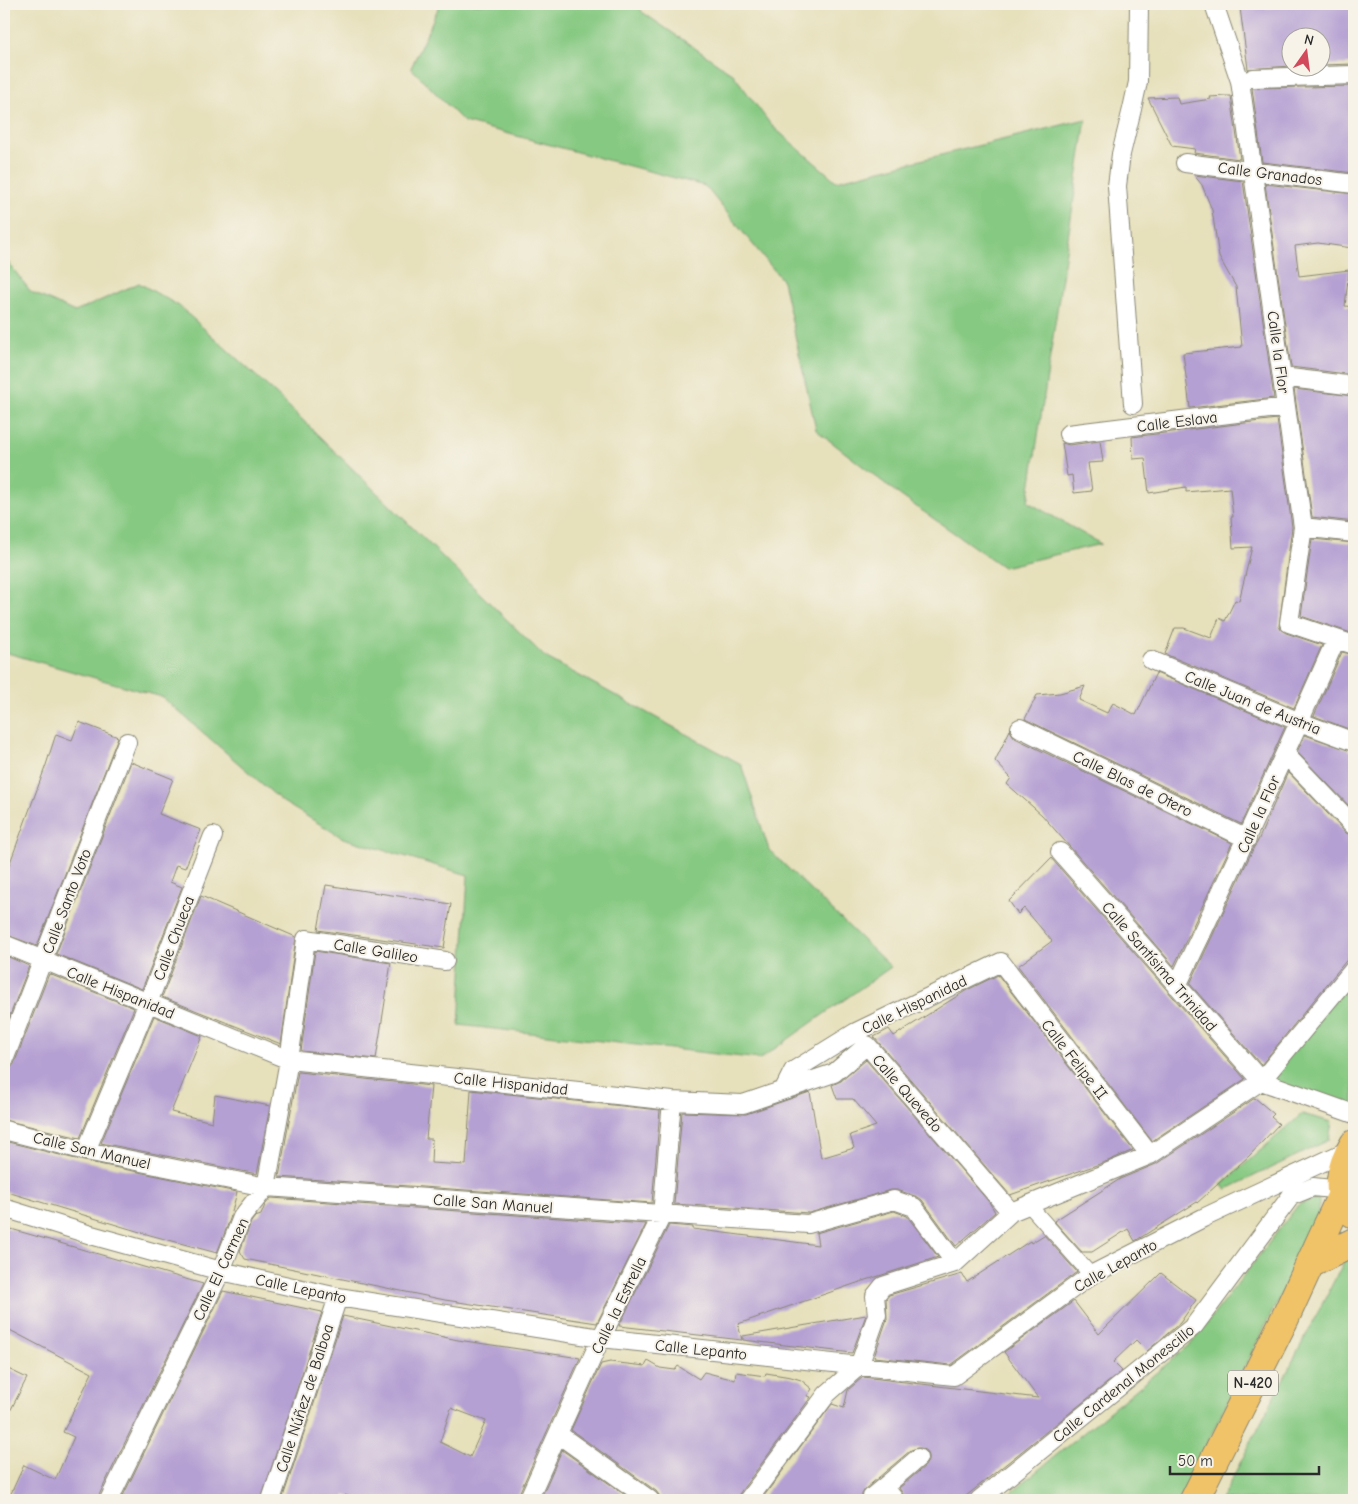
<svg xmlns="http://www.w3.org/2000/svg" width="1358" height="1504" viewBox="0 0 1358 1504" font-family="'Comic Neue',sans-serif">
	<rect width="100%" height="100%" fill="#f7f3e8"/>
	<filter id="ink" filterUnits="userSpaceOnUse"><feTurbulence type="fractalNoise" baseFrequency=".02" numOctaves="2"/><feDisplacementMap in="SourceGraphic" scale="10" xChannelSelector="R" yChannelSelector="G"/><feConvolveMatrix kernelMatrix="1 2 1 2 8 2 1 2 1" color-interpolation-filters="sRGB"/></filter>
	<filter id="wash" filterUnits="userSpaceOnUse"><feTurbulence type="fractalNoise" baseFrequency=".0096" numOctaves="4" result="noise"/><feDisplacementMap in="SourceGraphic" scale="20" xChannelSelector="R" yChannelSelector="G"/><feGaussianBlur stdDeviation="1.12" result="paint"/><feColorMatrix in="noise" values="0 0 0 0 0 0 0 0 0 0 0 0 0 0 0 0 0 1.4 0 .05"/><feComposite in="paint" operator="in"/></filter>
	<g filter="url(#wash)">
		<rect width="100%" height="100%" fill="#e6e0bb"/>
		<path fill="#86c982" stroke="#587a56" d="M440,4H638L642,12L733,74L771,125L836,181L1086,119L1028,502L1101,544L1003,567L901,496L816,430L783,281L705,186L464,122L411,68Z
			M4,257L31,292L75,312L139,283L179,306L276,394L545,657L741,764L769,850L891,967L760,1059L459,1025L468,875L343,838L283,802L162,697L4,652Z
			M1354,969V1114L1261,1081Z
			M1302,1114L1332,1122L1329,1140L1227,1189L1221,1185Z
			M1319,1198V1215L1290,1276L1179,1500H1002L1191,1344L1298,1205Z
			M1354,1252V1500H1221L1348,1254Z"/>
		<g id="blocks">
			<path fill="#b5a0d3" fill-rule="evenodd" d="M1279,4H1354V64L1320,65V38H1290V66L1248,69L1240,8H1272V6H1279Z
				M1354,86V173L1262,162L1252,88Z
				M1225,96H1231L1240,159L1194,153L1195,149L1172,146L1148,98L1177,97L1179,104L1211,99L1210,97Z
				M1194,175L1243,181L1274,398L1190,408L1183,353L1242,347L1236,287L1219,257L1212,210L1202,185Z
				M1265,184L1354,194V234L1352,248L1318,243L1295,246L1299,276L1349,270L1345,306L1354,307V375L1291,367Z
				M1294,389L1354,396V522L1312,517Z
				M1277,419L1292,527L1279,626L1281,630L1286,633L1322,645L1294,708L1165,654L1175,628H1184L1211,638L1219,618L1225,621L1235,600L1239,601L1252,547L1233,548L1231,517H1233L1230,488L1186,492V487L1149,493L1145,458L1133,459L1132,437Z
				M1100,441L1103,462L1088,463L1092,491L1074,493L1072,475L1067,476L1062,443L1069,445Z
				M1312,539L1354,543V634L1301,616Z
				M1342,652L1354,655V731L1314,716Z
				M1156,673L1285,727L1241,824L1025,719L1037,695L1060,693L1085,686L1079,700L1107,713L1113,703L1136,715Z
				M79,722L118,737L37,946L4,934V879L46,765L56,734L72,740Z
				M1010,730L1012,734L1015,738L1232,843L1174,966L1042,815L1007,784L1011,778L995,761Z
				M1305,735L1354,752V811L1297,752Z
				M131,762L173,779L159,814L201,830L185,868L176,865L170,882L182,887L142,989L56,954Z
				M1288,772L1346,833L1354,836V951L1261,1065L1190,984L1254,847L1257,843Z
				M1051,858L1245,1079L1152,1141L1018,966L1052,941L1024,908L1018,914L1009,901Z
				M326,885L451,904L444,948L318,930Z
				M201,896L296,937L281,1044L162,997Z
				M315,951L391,963L376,1059L301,1051Z
				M4,955L29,966L4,1031Z
				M49,974L134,1008L80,1138L4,1120V1070L10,1069L14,1064Z
				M998,975L1133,1150L1108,1161L1010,1195L874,1037L889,1029L894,1036L967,990Z
				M154,1016L202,1036L171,1112L212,1122L215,1095L270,1106L257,1174L101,1143Z
				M866,1060L989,1202L995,1212L956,1246L922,1200L918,1197L897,1190H891L809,1213L674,1204L682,1112L746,1114L810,1092L821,1158L854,1148L850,1135L876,1126L853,1099H837L832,1085L841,1081Z
				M298,1072L431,1086L426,1139H432L431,1163L466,1165L471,1090L660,1110L652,1203L279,1177Z
				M1255,1098L1274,1114L1271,1117L1279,1124L1249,1156L1197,1203V1202L1135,1241L1128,1229L1092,1252H1082L1054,1221L1120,1179L1156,1164Z
				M4,1141L84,1161L237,1192L230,1219L217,1253L150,1235L4,1191Z
				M271,1198L646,1224L597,1323L445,1300L245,1259L240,1251L251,1222L255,1217L261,1215L265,1205Z
				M894,1211L907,1216L938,1257L857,1283L738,1324L742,1340L619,1326L669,1225L693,1227V1229L818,1245L816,1233Z
				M4,1227L203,1284L99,1495L98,1500H8L24,1465L55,1480L74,1437L63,1432L92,1373L4,1327Z
				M1044,1235L1077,1272L951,1365L874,1357L887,1319L886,1299L889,1295L962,1274L967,1282L1030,1241L1031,1243Z
				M1161,1273L1196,1300L1180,1323L1147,1351L1136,1340L1113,1362L1122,1371L961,1500H905L903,1494L899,1488L925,1466L928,1461V1456L926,1451L921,1448H917L911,1450L865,1489L862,1494V1500H761L832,1404L844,1408L848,1390L863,1377L1038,1398L1004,1352L1074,1301L1099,1334Z
				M223,1291L322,1312L261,1500H121Z
				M866,1315L852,1353L743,1340V1336Z
				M343,1316L458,1340L580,1358L518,1496V1500H359L345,1495L343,1500H282ZM451,1408L486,1421L470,1457L440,1442Z
				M648,1361L660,1368L675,1370L678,1366L699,1379L704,1372L735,1380L736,1372L765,1376L766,1373L791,1377L801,1380L812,1389L807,1396L811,1397L739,1494L738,1500H661L659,1495L656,1491L571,1430L601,1364L610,1362L645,1366Z
				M4,1367L27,1378L4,1423Z
				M562,1450L632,1500H540Z"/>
		</g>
	</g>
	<g filter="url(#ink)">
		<use href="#blocks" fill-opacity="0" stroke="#888673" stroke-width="1"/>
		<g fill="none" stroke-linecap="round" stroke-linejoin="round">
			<g stroke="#888673" stroke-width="16">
				<path id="pedestrian" d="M1029,1205L1091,1275"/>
			</g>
			<g stroke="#888673" stroke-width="20">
				<path id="minor" d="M1214,4L1240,81L1303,527L1289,623L1354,645
					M1253,78L1354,75
					M1185,163L1354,184
					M1282,377L1354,386
					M1133,404L1117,186L1121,154L1132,109L1138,82L1139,4
					M1068,434L1286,407
					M1303,527L1354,533
					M1151,660L1300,722L1354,742
					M1020,728L1247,839
					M1285,754L1354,826
					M1060,852L1261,1081L1354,1114
					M4,944L289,1060L672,1101L743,1104L834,1073L867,1045L1011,1212
					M1177,986C1231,871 1285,756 1336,639
					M4,1060L127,742
					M784,1089L793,1071L856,1032L1001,962L1150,1155
					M4,1130L86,1151L266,1187L808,1224L894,1200L914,1207L955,1263
					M86,1151L148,1003L213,836
					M4,1208L91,1235L221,1271L338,1297L601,1338L954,1376L1091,1275L1203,1218L1351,1149
					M558,1434L650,1500
					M872,1497L884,1487
					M109,1500L221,1271L242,1217L266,1187L289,1060L306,939L445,961
					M271,1500L338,1297
					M528,1500L601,1338L662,1215L672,1101
					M748,1500L827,1394L859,1366L877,1315L875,1296L883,1286L955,1263L1011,1212L1150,1155L1261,1081L1354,969
					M895,1500L884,1487L918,1458
					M979,1500L1194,1326L1291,1196L1313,1187L1341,1190"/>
			</g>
			<g stroke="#888673" stroke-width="30">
				<path id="trunk" d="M1354,1144C1341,1165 1332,1196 1354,1214
					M1310,1264L1354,1242
					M1194,1500L1285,1318L1342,1194"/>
			</g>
			<use href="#pedestrian" stroke="#fff" stroke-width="14"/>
			<use href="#minor" stroke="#fff" stroke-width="18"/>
			<use href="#trunk" stroke="#f1c369" stroke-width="28"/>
		</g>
	</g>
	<g text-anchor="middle" stroke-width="4" stroke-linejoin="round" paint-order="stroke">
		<rect fill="#f7f3e8" stroke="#686764" stroke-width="1" x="1228" y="1370.5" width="50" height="25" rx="4"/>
		<g font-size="15" font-weight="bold" fill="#2b2b2b">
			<text x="1253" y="1388">N-420</text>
		</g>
		<g font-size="16" fill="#2b2b2b" stroke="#f7f3e8">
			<text transform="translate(1270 173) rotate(7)" y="6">Calle Granados</text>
			<text transform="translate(1279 352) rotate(82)" y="6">Calle la Flor</text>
			<text transform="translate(1177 421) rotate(-7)" y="6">Calle Eslava</text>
			<text transform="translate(1253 702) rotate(22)" y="6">Calle Juan de Austria</text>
			<text transform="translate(1133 783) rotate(26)" y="6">Calle Blas de Otero</text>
			<text transform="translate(1258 814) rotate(-66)" y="6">Calle la Flor</text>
			<text transform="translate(66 901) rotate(-69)" y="6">Calle Santo Voto</text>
			<text transform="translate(173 938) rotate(-69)" y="6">Calle Chueca</text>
			<text transform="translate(376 950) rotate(9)" y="6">Calle Galileo</text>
			<text transform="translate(1160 966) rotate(49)" y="6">Calle Santísima Trinidad</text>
			<text transform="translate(121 992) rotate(22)" y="6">Calle Hispanidad</text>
			<text transform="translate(914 1004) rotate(-26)" y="6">Calle Hispanidad</text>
			<text transform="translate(1075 1059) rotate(52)" y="6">Calle Felipe II</text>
			<text transform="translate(511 1083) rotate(6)" y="6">Calle Hispanidad</text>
			<text transform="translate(908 1093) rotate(49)" y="6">Calle Quevedo</text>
			<text transform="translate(92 1150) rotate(13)" y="6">Calle San Manuel</text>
			<text transform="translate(493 1203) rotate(4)" y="6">Calle San Manuel</text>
			<text transform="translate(1115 1265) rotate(-29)" y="6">Calle Lepanto</text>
			<text transform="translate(220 1269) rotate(-65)" y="6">Calle El Carmen</text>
			<text transform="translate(301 1288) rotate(12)" y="6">Calle Lepanto</text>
			<text transform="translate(618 1305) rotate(-64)" y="6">Calle la Estrella</text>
			<text transform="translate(701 1349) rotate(6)" y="6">Calle Lepanto</text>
			<text transform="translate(1123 1383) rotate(-39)" y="6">Calle Cardenal Monescillo</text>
			<text transform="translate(304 1398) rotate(-72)" y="6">Calle Núñez de Balboa</text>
		</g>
	</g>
	<rect width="1358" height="1504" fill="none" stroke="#f7f3e8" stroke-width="20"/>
	<g transform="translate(1306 52) rotate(14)"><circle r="24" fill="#f7f3e8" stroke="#a5a39c"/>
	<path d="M0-4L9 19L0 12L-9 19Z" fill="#d1495b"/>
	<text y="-8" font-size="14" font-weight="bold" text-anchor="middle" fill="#2b2b2b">N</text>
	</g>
	<path d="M1170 1466v8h149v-8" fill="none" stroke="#2b2b2b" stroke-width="2.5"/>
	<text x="1178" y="1466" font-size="15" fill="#2b2b2b" stroke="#f7f3e8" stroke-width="4" paint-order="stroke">50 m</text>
</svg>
